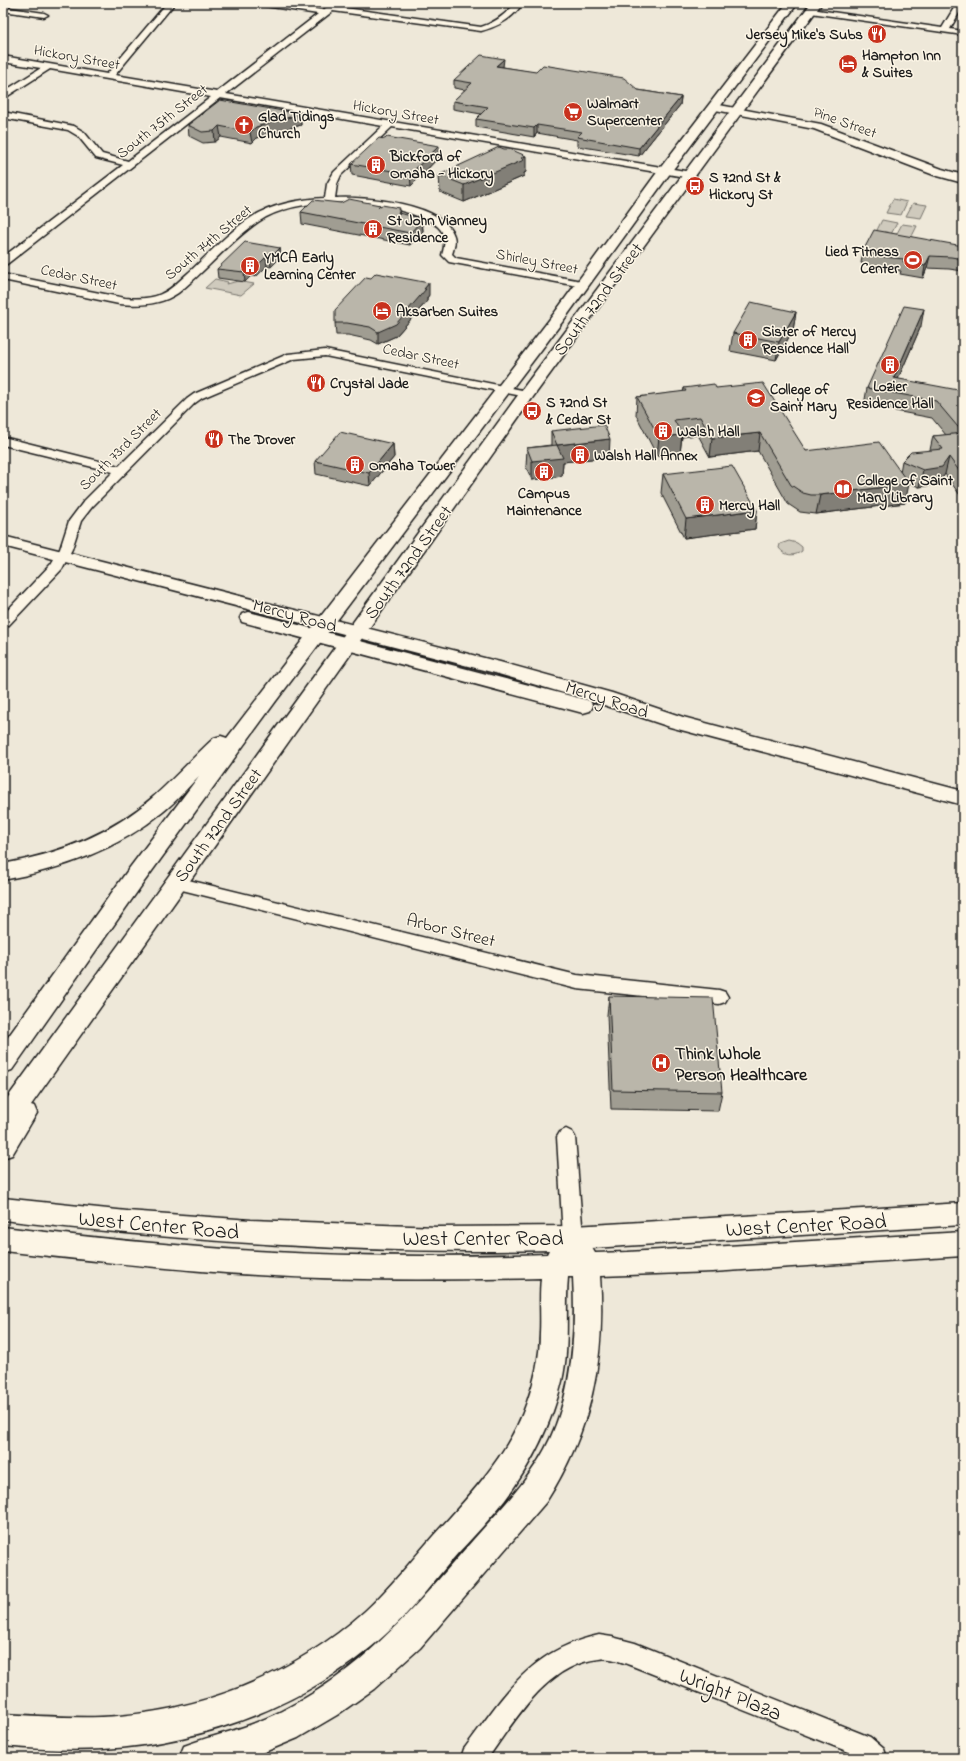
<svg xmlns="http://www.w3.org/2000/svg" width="966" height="1761" viewBox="0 0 966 1761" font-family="'Indie Flower',sans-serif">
	<rect width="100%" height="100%" fill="#eee8d9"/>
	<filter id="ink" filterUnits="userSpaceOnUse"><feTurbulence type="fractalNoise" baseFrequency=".025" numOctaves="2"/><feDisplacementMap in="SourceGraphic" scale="8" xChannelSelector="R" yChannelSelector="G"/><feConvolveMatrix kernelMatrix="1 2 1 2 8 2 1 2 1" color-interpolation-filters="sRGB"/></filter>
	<g filter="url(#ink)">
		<path fill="#cfcabd" stroke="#76736c" d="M893,199L907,202L901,215L886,213Z
			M913,203L927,205L921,218L906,216Z
			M882,220L897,223L890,236L875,234Z
			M902,224L917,226L910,240L895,237Z
			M215,279L228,282L227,284L238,281L254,284L241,295L205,288Z
			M789,541L797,543L802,547V551C794,557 785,556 779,548L780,544Z"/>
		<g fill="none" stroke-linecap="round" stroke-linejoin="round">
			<g stroke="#1c1c1c" stroke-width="3">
				<path id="minor" d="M167,3H175L115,75L217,92L318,14L258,5L254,3H274L323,10L333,3H342L338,7L481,27C494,23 503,16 512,7L510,3H518L520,7C510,20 497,27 481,31L333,11L226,94L691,172L696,175L691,178L392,127L341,175L337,184L335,198C363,196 445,203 454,236C456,242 454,248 452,254L456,258L587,282L588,284L587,286L583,287L449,262L442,255C449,233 440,224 420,217C375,200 300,194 258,222C229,242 206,271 178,293C161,305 139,306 119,304L3,280V274L125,298C136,299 150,299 161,294C171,290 179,281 187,274C208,255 228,232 252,217C273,204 301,199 325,198L327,184L334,172L383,126L220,98L7,264L3,265V257L123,165L96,158L78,136L68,130L3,118V112L74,126L84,132L102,154L128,161L211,97L50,69L3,99V92L41,68L3,62V56L107,74Z
					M957,3H963V6L950,29L963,31V35L811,13L807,11L811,9L942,28Z
					M3,7L44,13L48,15L44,17L3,11Z
					M325,350L527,391L533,394L527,397L325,356L294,359L202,398L195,403L92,507L81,521L72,549L62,569L8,626L3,627V615L51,564L60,549L69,521L84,501L113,472L3,445V437L119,466L187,399L194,394L288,354Z
					M176,877L577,975L719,990L725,992L728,997L725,1002L719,1004L577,989L170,887L168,883L170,879Z
					M566,1129L572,1132L575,1137L583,1237L580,1243L573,1246L566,1243L563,1237L557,1137L560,1132Z
					M599,1635L612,1637L635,1643L870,1737L884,1749L887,1758H858L854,1754L635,1667C624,1663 611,1657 599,1659C547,1664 515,1720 488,1758H461L464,1749C504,1696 529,1650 599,1635Z"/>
			</g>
			<g stroke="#1c1c1c" stroke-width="3">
				<path id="tertiary" d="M714,104L821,124L942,169L963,175V183L934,175L814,129L710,109L708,107L710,105Z"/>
			</g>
			<g stroke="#1c1c1c" stroke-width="3">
				<path id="secondary" d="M3,536L500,662L612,693L683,717L963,791V805L670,727L598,703L495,673L3,546Z
					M249,612L590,701L593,706L590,711L583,713L242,622L240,618L242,614Z"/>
			</g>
			<g stroke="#1c1c1c" stroke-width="3">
				<path id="primary" d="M787,3H798L671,172L566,317L276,701L144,882L12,1070L3,1073V1044L128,870L199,776C187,788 177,801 164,811C117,850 62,869 3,880V864C58,854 110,835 152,798C174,779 193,757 214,738L221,736L227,738L556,311L661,167Z
					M811,3H822L533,397L31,1105L34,1106L37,1113L12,1155L3,1158V1104L521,391Z
					M3,1198L127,1211L251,1220L437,1227L574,1226L963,1203V1225L592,1248L595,1253L628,1252L963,1232V1256L712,1272L600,1276C606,1360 591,1431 546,1502L420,1648L374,1689L337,1715L298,1738L250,1758H179L184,1746C204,1738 224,1734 244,1727C268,1719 293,1706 315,1692C378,1653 424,1596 473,1540C501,1508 532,1478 550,1439C573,1389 576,1331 573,1277H568C565,1312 570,1346 562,1381C552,1423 531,1465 505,1500C490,1519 474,1536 458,1553C434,1580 413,1610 386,1634C309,1704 206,1743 103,1749C69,1751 36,1749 3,1746V1714C36,1716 68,1718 101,1717C198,1713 292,1676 365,1611C390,1588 411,1561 433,1536C470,1495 509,1455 527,1402C535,1380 540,1357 540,1333C541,1315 539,1297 541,1278C446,1280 351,1281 256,1275C172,1270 87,1260 3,1251V1227C87,1237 171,1246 256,1251C353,1257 450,1257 547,1254L549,1250C366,1255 184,1241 3,1220Z"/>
			</g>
			<use href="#minor" fill="#fcf5e5" fill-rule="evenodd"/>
			<use href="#tertiary" fill="#fcf5e5" fill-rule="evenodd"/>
			<use href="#secondary" fill="#fcf5e5" fill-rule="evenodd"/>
			<use href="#primary" fill="#fcf5e5" fill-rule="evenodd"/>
		</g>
		<path fill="#a09d92" stroke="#1c1c1c" d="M503,67L638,90L681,97L680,105L639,156L577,146V140L537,133L534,137L476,127V119L481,114L453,109V101L465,90L454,88V80Z
			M300,114L301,125L257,138L252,143L221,137L215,142L203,143L189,136L188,125Z
			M439,157L411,186L352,175L351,164Z
			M526,172L524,173V176L464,202L440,192L439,175Z
			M341,203L380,205V206L399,210L400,214L416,218L422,220L423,231L410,245L302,224L301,212Z
			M963,246V271L949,269L927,268L923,278L900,274L901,271L882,269L861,263L863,251Z
			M280,248L281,257L271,267L267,266L256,277L251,276L245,282L218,278L217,269Z
			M429,295L427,298V301L396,336L378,344L371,340L348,335H336L335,323Z
			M796,312L793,330L776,360L730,351L733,333Z
			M921,326L898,379L963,396V498H962L945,474L938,484L919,487L907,482L905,503L816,514L800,512L788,504L758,451L710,457L698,435L682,437L680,453L657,456L636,415L637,397L683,392L684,388H716L806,451L900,472L902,461L930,450L933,436L946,435L932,418L864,405L867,388Z
			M551,431L609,457L563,462L562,476L532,480L526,467L527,448L551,445Z
			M393,444L394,457L370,486L316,474L315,461Z
			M663,474L757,510L755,529L684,538L661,493Z
			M609,996L722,1092L718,1111L611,1109L607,1015Z"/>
		<path fill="#827f77" stroke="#1c1c1c" d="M504,59L503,67L496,66Z
			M681,97L680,105L639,156V148Z
			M300,114L301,125L257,138L252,143L250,132L256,127Z
			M537,125V133L534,137V128Z
			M219,126L221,137L215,142L214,131Z
			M439,146V157L411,186L410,174Z
			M526,156V172L524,173V176L464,202V185Z
			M416,217V226L422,220L423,231L410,245V233L415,218Z
			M280,248L281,257L271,267L270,258Z
			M930,256L927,268L923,278L925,266Z
			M266,257L267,266L256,277L255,268Z
			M250,267L251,276L245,282L244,272Z
			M429,283V295L427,298V301L396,336L378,344V332L424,289Z
			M924,309L921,326L892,393L894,378Z
			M796,312L793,330L776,360L779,342Z
			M760,433L758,451L710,457L712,438Z
			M682,435L680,453L657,456L659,437Z
			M610,439L609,457L563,462L562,476L532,480V461L557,445Z
			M393,444L394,457L370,486L369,473Z
			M949,457L945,474L938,484L919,487L923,470Z
			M909,484L905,503L816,514L820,495Z
			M757,510L755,529L684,538L686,519Z"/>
		<path fill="#bab6aa" stroke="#1c1c1c" d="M481,55L504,59L496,66L536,72L543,65L624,78L638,90L681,97L639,148L577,137L582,132L537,125L534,128L476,119L488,107L453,101L472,83L454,80Z
			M220,100L300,114L256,127L250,132L219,126L214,131L202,132L188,125Z
			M387,137L439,146L410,174L351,164L379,138L385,139Z
			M499,147L504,149H510L526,156L521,158L524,160L464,185L439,175Z
			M349,199L380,205L378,207L382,205L399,208L398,210H400L398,213L416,217L415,218L422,220L410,233L301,212L313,200L341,203Z
			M874,230L963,246V259L951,257L930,256L925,266L903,262L904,259L884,257L863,251Z
			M245,242L280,248L270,258L266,257L255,268L250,267L244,272L217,269Z
			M376,273L429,283L424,289H426L396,324L378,332L370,327L347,323H335V310L366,277L371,278Z
			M751,302L796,312L779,342L733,333Z
			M904,306L924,309L894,378L958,390L963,396V476L949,457L942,467L923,470L902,461L911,452L943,449L933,436L963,433L936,401L867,388Z
			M763,383L806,451L879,442L909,484L820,495H811L803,493L791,485L760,433L712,438L700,417L674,420L682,435L659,437L637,397L686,391L684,388L714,384L716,388Z
			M604,425L610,439L557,445L551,431Z
			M340,432L393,444L369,473L315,461Z
			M557,445L563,458L532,461L527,448Z
			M732,466L757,510L686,519L663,474Z
			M609,996L713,998L722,1092L613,1090Z"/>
	</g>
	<defs>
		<g id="restaurant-disc" transform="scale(1)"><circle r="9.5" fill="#c8321e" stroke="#fcf5e5"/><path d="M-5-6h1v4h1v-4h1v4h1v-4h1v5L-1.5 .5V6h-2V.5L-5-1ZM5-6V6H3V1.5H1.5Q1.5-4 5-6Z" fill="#fff"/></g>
		<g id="hotel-disc" transform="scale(1)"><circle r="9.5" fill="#c8321e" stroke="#fcf5e5"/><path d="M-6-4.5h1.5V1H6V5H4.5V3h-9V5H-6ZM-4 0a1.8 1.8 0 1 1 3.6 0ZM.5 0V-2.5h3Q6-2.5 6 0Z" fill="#fff"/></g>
		<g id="supermarket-disc" transform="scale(1)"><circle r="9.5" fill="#c8321e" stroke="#fcf5e5"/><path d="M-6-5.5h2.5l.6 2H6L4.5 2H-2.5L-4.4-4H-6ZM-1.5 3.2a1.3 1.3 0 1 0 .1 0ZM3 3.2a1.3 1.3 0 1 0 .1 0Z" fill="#fff"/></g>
		<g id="church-disc" transform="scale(1)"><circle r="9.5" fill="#c8321e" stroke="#fcf5e5"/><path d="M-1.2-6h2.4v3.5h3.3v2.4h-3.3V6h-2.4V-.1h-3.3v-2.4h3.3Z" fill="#fff"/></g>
		<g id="building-disc" transform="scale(1)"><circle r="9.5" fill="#c8321e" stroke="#fcf5e5"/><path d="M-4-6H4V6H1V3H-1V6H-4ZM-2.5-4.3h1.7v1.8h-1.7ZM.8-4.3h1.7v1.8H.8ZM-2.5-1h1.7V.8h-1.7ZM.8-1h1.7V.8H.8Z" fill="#fff"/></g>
		<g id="bus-disc" transform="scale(1)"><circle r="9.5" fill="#c8321e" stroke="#fcf5e5"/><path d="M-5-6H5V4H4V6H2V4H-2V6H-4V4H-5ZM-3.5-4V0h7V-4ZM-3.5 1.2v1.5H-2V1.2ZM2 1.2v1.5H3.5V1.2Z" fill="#fff"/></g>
		<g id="stadium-disc" transform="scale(1)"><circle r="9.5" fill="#c8321e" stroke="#fcf5e5"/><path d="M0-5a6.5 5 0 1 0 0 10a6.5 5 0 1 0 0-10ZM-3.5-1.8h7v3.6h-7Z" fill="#fff"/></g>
		<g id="university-disc" transform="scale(1)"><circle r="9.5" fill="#c8321e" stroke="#fcf5e5"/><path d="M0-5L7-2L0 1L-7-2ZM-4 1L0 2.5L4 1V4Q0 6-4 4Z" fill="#fff"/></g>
		<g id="library-disc" transform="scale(1)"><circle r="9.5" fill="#c8321e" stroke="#fcf5e5"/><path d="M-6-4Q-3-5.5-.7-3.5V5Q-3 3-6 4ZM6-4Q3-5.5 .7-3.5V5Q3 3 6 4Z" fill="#fff"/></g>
		<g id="hospital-disc" transform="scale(1)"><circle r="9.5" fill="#c8321e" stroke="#fcf5e5"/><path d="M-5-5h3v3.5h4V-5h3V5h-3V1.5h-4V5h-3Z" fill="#fff"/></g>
	</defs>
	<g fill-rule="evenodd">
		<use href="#restaurant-disc" x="877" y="34"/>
		<use href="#hotel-disc" x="848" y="64"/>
		<use href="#supermarket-disc" x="573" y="112"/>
		<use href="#church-disc" x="244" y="125"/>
		<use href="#building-disc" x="376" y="165"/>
		<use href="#bus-disc" x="695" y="186"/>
		<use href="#building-disc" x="373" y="229"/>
		<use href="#stadium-disc" x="913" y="260"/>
		<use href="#building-disc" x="250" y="266"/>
		<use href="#hotel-disc" x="382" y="311"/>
		<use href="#building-disc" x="748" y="340"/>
		<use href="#building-disc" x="890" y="365"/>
		<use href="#restaurant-disc" x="316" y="383"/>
		<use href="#university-disc" x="756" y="398"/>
		<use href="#bus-disc" x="532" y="411"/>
		<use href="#building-disc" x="663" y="431"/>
		<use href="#restaurant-disc" x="214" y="439"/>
		<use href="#building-disc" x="580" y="455"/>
		<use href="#building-disc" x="355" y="465"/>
		<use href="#building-disc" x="544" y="472"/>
		<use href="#library-disc" x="843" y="489"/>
		<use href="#building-disc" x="705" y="505"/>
		<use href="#hospital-disc" x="661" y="1063"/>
	</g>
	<g text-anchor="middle" stroke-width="3" stroke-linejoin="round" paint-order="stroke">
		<g font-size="15" font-weight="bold" fill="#1c1c1c" stroke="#fcf5e5" text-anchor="start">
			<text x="863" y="39" text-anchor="end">Jersey Mike's Subs</text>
			<text x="862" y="60">Hampton Inn<tspan x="862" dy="17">&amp; Suites</tspan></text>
			<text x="587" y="108">Walmart<tspan x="587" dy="17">Supercenter</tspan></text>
			<text x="258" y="121">Glad Tidings<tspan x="258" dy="17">Church</tspan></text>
			<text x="390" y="161">Bickford of<tspan x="390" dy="17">Omaha - Hickory</tspan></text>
			<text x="709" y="182">S 72nd St &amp;<tspan x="709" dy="17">Hickory St</tspan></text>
			<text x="387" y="225">St John Vianney<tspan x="387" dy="17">Residence</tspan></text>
			<text x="899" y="256" text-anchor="end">Lied Fitness<tspan x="899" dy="17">Center</tspan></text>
			<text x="264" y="262">YMCA Early<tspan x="264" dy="17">Learning Center</tspan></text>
			<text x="396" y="316">Aksarben Suites</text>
			<text x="762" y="336">Sister of Mercy<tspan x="762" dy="17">Residence Hall</tspan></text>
			<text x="330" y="388">Crystal Jade</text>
			<text x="890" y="391" text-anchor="middle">Lozier<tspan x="890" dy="17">Residence Hall</tspan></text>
			<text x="770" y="394">College of<tspan x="770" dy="17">Saint Mary</tspan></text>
			<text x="546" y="407">S 72nd St<tspan x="546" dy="17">&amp; Cedar St</tspan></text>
			<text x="677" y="436">Walsh Hall</text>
			<text x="228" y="444">The Drover</text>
			<text x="594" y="460">Walsh Hall Annex</text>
			<text x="369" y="470">Omaha Tower</text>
			<text x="857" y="485">College of Saint<tspan x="857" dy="17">Mary Library</tspan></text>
			<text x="544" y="498" text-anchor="middle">Campus<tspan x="544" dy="17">Maintenance</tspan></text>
			<text x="719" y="510">Mercy Hall</text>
		</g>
		<g font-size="15" fill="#1c1c1c" stroke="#fcf5e5">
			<text transform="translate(77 57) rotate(10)" y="5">Hickory Street</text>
			<text transform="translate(396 112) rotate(10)" y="5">Hickory Street</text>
			<text transform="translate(162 121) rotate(-38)" y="5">South 75th Street</text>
			<text transform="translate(845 122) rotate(20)" y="5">Pine Street</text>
			<text transform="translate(208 242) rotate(-40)" y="5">South 74th Street</text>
			<text transform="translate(537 261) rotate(11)" y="5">Shirley Street</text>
			<text transform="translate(79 277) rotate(12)" y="5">Cedar Street</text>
			<text transform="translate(421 356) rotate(12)" y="5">Cedar Street</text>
			<text transform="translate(120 449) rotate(-45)" y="5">South 73rd Street</text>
		</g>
		<g font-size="18" fill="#1c1c1c" stroke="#fcf5e5">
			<text transform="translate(598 299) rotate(-53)" y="6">South 72nd Street</text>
			<text transform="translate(408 562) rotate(-54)" y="6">South 72nd Street</text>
			<text transform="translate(295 615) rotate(15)" y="6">Mercy Road</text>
			<text transform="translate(607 699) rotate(18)" y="6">Mercy Road</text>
			<text transform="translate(218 825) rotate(-54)" y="6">South 72nd Street</text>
			<text transform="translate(451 930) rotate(14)" y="6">Arbor Street</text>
		</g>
		<g font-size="18" font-weight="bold" fill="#1c1c1c" stroke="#fcf5e5" text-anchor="start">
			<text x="675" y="1059">Think Whole<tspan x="675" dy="21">Person Healthcare</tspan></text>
		</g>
		<g font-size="22" fill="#1c1c1c" stroke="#fcf5e5">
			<text transform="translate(159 1224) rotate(5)" y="8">West Center Road</text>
			<text transform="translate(806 1224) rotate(-3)" y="8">West Center Road</text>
			<text x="483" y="1245">West Center Road</text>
			<text transform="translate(731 1693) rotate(22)" y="8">Wright Plaza</text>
		</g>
	</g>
	<rect width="966" height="1761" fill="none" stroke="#fcf5e5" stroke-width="16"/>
	<rect x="8" y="8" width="950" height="1745" fill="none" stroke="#1c1c1c" stroke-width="1.5" filter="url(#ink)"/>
</svg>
